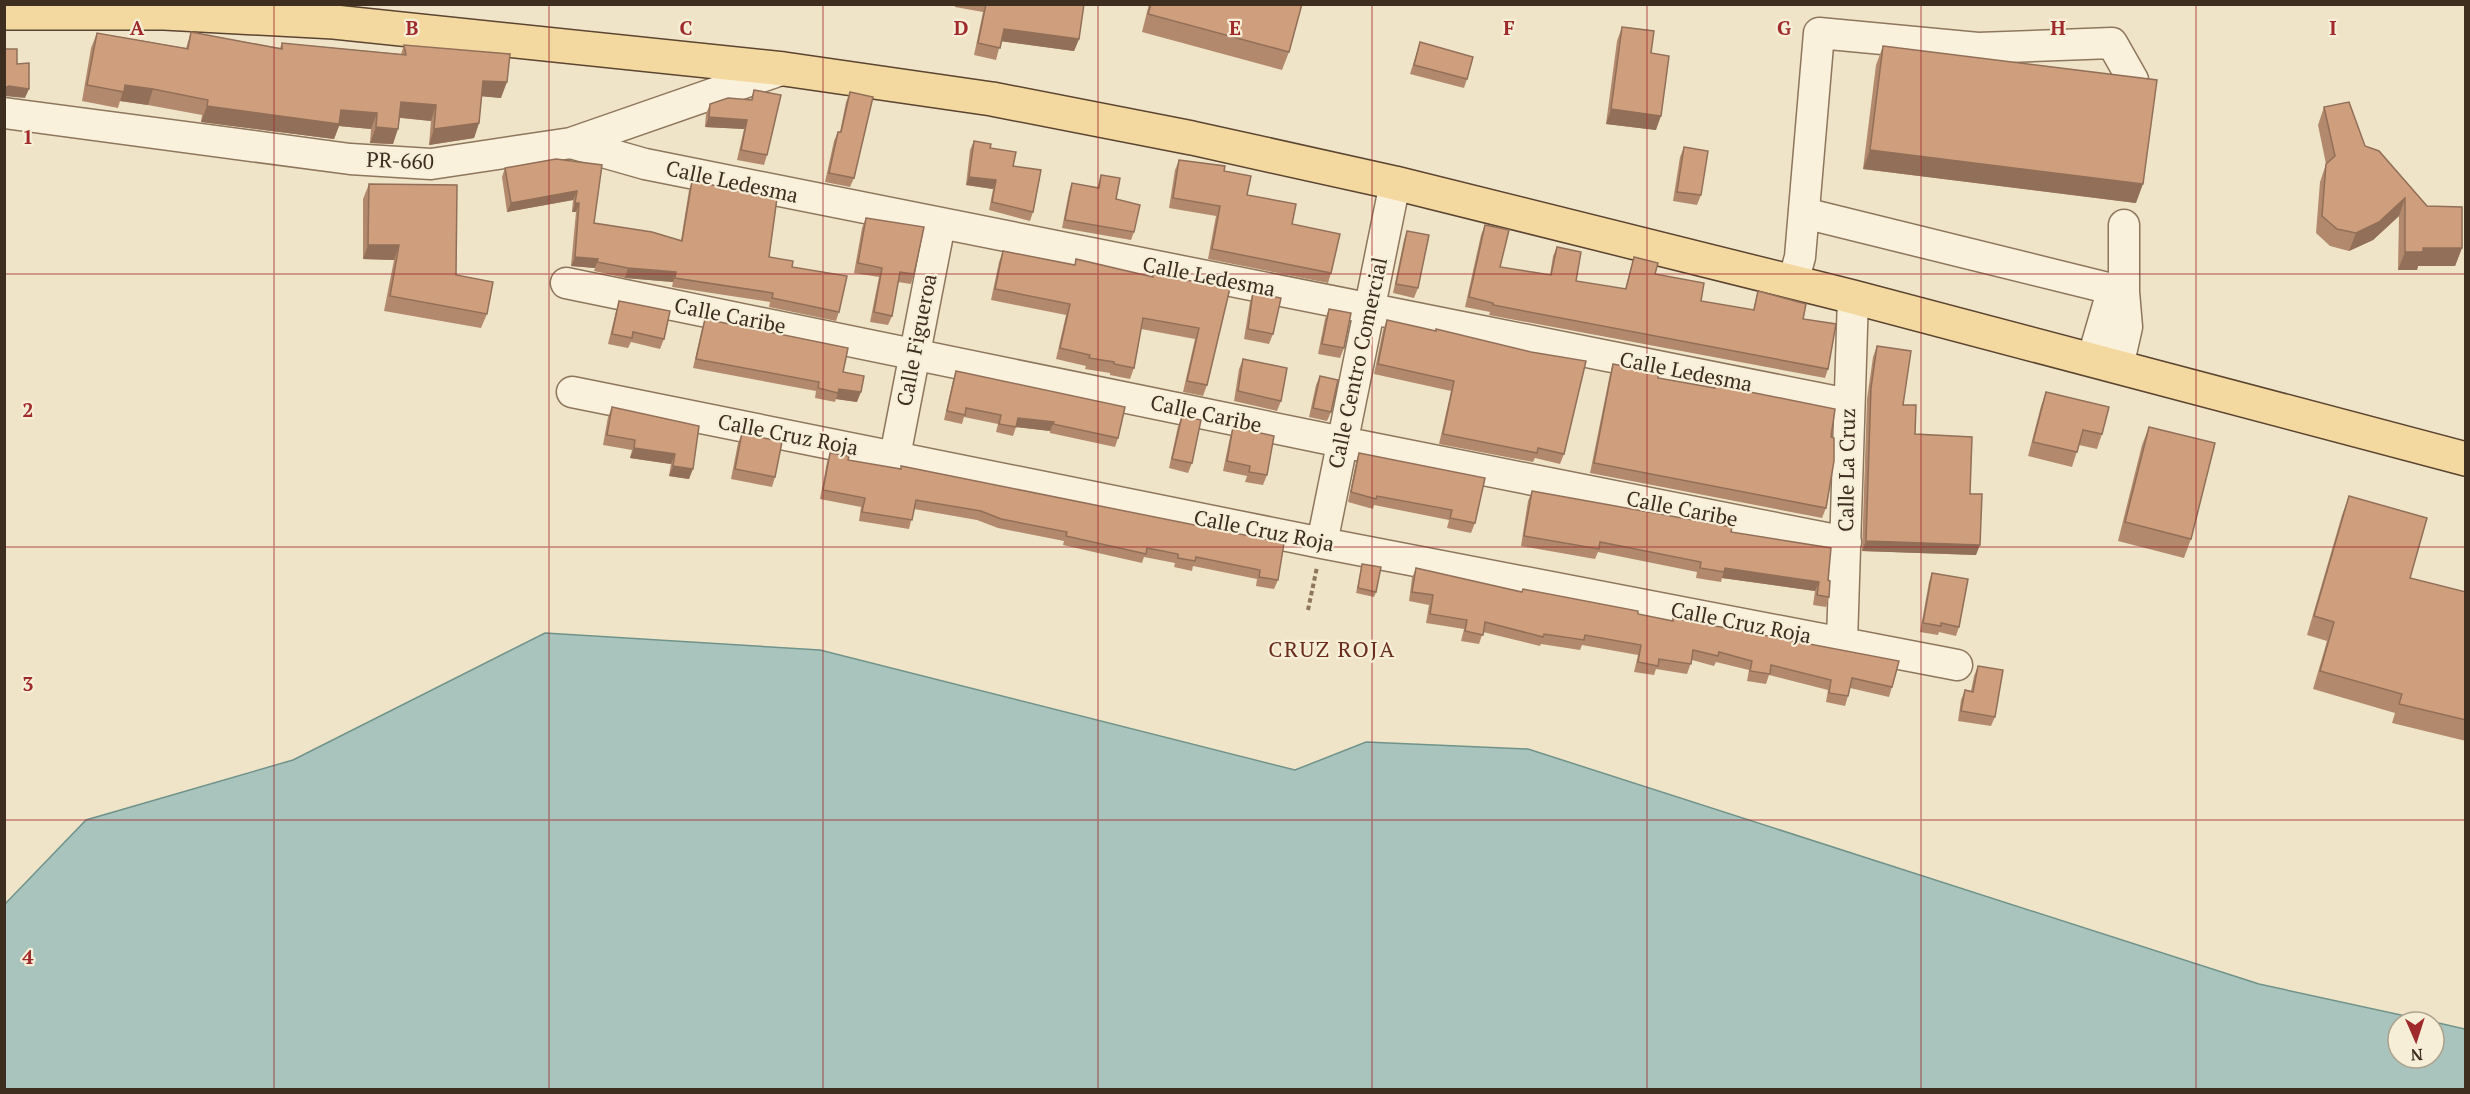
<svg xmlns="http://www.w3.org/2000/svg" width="2470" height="1094" viewBox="0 0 2470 1094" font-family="'PT Serif',serif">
	<rect width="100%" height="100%" fill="#f0e4c8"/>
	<path fill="#a9c4bc" stroke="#6f938a" stroke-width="1.5" d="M545,633L820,650L1295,770L1366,742L1528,749L2259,984L2433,1022H2398V1058H2434V1022L2465,1029V1089H5V904L86,820L293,760Z"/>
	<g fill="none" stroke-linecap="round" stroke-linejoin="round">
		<g stroke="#8d765c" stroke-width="33">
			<path id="minor" d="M4,113L350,159L431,164L571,143L784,69
				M571,143L645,164L1848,404
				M1804,213L2124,292V225
				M1793,282L1800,257L1819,33L1978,48L2112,43L2133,80
				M566,283L1342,442L1846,542
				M2092,360L2109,302L2124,292L2127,327L2118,367
				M572,392L1322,543L1957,665
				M895,456L940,224
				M1322,543L1395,183
				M1842,642L1853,297"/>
		</g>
		<g stroke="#5b4430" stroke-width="36">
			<path id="major" d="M4,13H164L334,22L784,69L992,99L1192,138L1395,183L1853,297L2466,459"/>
		</g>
		<path stroke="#8d765c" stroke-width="4" stroke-dasharray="4.5 3" stroke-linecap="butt" d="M1308,610L1317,567"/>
		<use href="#minor" stroke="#faf1dc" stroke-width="30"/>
		<use href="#major" stroke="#f3d9a0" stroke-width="33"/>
	</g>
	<path fill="#b2896c" d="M955,4H1084L1079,39L1074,51L1001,41L996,60L974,55L983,12L955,7Z
		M1149,4H1302L1289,52L1282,70L1142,32Z
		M1622,27L1651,53L1656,130L1606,124L1617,41Z
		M191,32L280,48L282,43L401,54L404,45L501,98L482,96L479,123L474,138L429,145L431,121L400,118L393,144L370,143L371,129L339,126L334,139L201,122L202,115L148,105L120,101L118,108L82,101L91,48L97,33L186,48Z
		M1420,42L1467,79L1464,88L1410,74Z
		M1883,46L2136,203L1863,169L1876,65Z
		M754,90L767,155L764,165L737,160L744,129L705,127L706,114L710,104L751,100Z
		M850,92L854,178L850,187L825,182L834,141L838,132H840L846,102Z
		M2324,107L2365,146L2462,248L2455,266H2418L2417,270H2398L2399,216L2373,240L2349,251L2330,246L2316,233L2320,182L2326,164L2318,125Z
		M974,141L990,148L1013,166L1033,212L1030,221L989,210L993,189L966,185L970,150Z
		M1684,147L1701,195L1697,205L1673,201L1680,157Z
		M556,159L594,223L681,240L689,190L692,181L769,257L792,267L839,312L836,321L769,307L770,302L672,287L673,282L625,278L594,271L595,268L571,266L576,212H572L573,200L507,212L502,177L505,168Z
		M1179,160L1224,171L1247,195L1292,224L1331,273L1328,283L1208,259L1216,216L1169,208L1175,170Z
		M1101,175L1134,232L1131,240L1062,228L1069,192L1072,183L1097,188Z
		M369,184L456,275L487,314L481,328L384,311L394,260L363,259V199Z
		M866,218L914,274L911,284L898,282L892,316L888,325L870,322L879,277L854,273L862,228Z
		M1485,225L1500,267L1550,275L1553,256L1557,247L1576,281L1625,289L1631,267L1634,257L1655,274L1701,301L1753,310L1758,291L1803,319L1828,369L1825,378L1489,315L1490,312L1465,307L1481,235Z
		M1407,231L1418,288L1414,298L1393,293L1404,240Z
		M1003,251L1075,265L1076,259L1152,277L1153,274L1230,288L1207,385L1203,396L1183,392L1195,339L1141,329L1134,368L1130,379L1110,375V373L1085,369L1086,366L1056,359L1066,315L991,300L999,262Z
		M1253,292L1273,334L1269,344L1244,339L1250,302Z
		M619,301L664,339L660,349L631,342L628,348L608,344L616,311Z
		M1329,309L1344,348L1340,358L1318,354L1325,319Z
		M705,319L843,372L857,402L836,399L835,402L815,398L816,391L693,368L702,328Z
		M1387,320L1564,454L1560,464L1535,458L1533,462L1439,444L1451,391L1374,374L1383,330Z
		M1877,346L1915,434L1970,494L1976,555L1862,551L1867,399L1873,357Z
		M1243,359L1281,401L1277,411L1234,401L1239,369Z
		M1613,364L1658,378L1714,388L1715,385L1831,437L1826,508L1822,518L1590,473L1610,374Z
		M956,371L1118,438L1115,447L1050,433V431L1016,427L1013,436L996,432L998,424L964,417L962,424L944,420L953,380Z
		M1320,376L1331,412L1327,421L1309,417L1316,385Z
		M2046,392L2102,434L2097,449L2079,445L2072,467L2028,456L2041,406Z
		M612,407L699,426L689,479L669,476L671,464L630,458L632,450L603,445L608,417Z
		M1182,416L1192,463L1188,473L1169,468L1178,426Z
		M1233,427L1267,475L1263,485L1245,482L1247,476L1223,471L1230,437Z
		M2149,427L2191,539L2184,558L2118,541L2142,445Z
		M742,433L775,477L772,487L731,479L738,443Z
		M830,453L848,460L1284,543L1278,580L1274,589L1256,586L1257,579L1193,566L1192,571L1174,567L1175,563L1144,557L1142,563L1063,545L1064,541L998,528L977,520L914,509L909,529L859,521L861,507L820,499L827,462Z
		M1359,453L1475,523L1471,533L1447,528L1449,520L1374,505L1373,509L1348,502L1356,462Z
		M1532,491L1731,532L1828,580L1829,597L1826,607L1813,605L1815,591L1722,578L1721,582L1696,578L1697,572L1598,552L1595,559L1521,546L1528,501Z
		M2349,496L2410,578L2466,592V741L2392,723L2395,713L2313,689L2327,641L2307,635L2342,515Z
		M1362,564L1376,592L1374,597L1356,593Z
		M1416,568L1522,592L1672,621L1673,618L1892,687L1889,697L1850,688L1848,696L1845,706L1826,702L1828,690L1769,675L1766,684L1747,681L1749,670L1716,662L1714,666L1692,660L1687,674L1656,669L1654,675L1634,672L1638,655L1582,645L1580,650L1541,644L1540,646L1483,632L1479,644L1461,641L1464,629L1426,623L1429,605L1409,601L1412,578Z
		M1932,573L1959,627L1956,636L1939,632L1938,635L1920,632L1929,582Z
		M1978,666L1995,717L1991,726L1958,721L1961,700L1965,690L1971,691L1974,676Z"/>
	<path fill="#916f58" d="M1004,29L1079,39L1074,51L999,41Z
		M483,81L507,82L501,98L478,96Z
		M125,85L153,89L148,105L120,101Z
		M9,86L29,89L25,98L4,96V88Z
		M401,102L436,105L431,121L395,117Z
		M207,106L341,110L377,113L371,129L339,126L334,139L201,122Z
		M1611,109L1661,116L1656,130L1606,124Z
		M709,117L747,120L744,129L705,127Z
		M479,123L474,138L429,145L434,129Z
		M376,127L398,129L393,144L370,143Z
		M1870,150L2143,184L2136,203L1863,169Z
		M969,177L996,180L993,189L966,185Z
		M577,191L573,200L507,212L511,203Z
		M2405,198L2399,216L2373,240L2349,251L2356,233Z
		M575,203H579L576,212H572Z
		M368,245H399L394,260L363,259Z
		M2423,248H2462L2455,266H2418L2417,270H2398L2405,252Z
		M575,257L598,259L595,268L571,266Z
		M628,268L676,272L673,282L625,278Z
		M839,389L861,392L857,402L836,399Z
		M1018,418L1054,422L1050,431L1015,427Z
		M634,448L675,454L671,464L630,458Z
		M673,466L693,469L689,479L669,476Z
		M1866,541L1980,545L1976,555L1862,551Z
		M1725,568L1819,582L1815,591L1722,578Z"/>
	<path fill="#cf9f7d" stroke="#916f58" stroke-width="1.5" d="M986,4H1084L1079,39L1004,29L1000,48L978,43Z
		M1151,4H1302L1289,52L1148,14Z
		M1622,27L1654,31L1651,53L1669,56L1661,116L1611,109Z
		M191,32L282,49V43L406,55L404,45L510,54L507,82L483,81L479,123L434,129L436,105L401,102L398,129L376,127L377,113L341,110L339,124L207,106L208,100L153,89L125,85L124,92L87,85L97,33L188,49Z
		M1420,42L1473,57L1467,79L1414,65Z
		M1883,46L2157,80L2143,184L1870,150Z
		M4,49H17V64L29,63V89L9,86L4,88Z
		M754,90L781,95L767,155L741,150L747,120L709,117L710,104L728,98L752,100Z
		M850,92L873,97L854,178L829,173L838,132H841Z
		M2349,102L2365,146L2379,151L2427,206L2462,207V248H2423V252H2405V198L2379,222L2356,233L2337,229L2322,216L2326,164L2335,156L2324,107Z
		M974,141L991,144L990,148L1016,152L1013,166L1041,170L1033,212L992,202L996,180L969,177Z
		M1684,147L1708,151L1701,195L1677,192Z
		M556,159L602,165L594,223L652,232L682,241L692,181L777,198L769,257L793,261L792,267L847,276L839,312L772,298L773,293L675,278L676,272L628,268L597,262L598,259L575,257L579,203H575L577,191L511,203L505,168Z
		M1179,160L1225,166L1224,171L1251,176L1247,195L1296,204L1292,224L1340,234L1331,273L1212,249L1220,206L1173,198Z
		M1101,175L1120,178L1116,199L1140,205L1134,232L1065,220L1072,183L1099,188Z
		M369,184L457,185L456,275L493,282L487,314L390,296L399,245H368Z
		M866,218L924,227L914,274L900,272L892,316L874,312L882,268L858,263Z
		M1485,225L1509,230L1500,267L1551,275L1557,247L1581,252L1576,281L1626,289L1634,257L1658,263L1655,274L1704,283L1701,301L1754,310L1758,291L1806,304L1803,319L1836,324L1828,369L1493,305V303L1469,297Z
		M1407,231L1429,235L1418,288L1396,284Z
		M1003,251L1075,265L1076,259L1153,277V274L1230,288L1207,385L1187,381L1199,328L1143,318L1134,368L1114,364V362L1089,358L1090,355L1060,348L1070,304L995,289Z
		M1253,292L1281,298L1273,334L1248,329Z
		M619,301L670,311L664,339L633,332L632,338L612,334Z
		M1329,309L1351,313L1344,348L1322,344Z
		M705,319L848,348L843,372L864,376L861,392L839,389L838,393L818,388L819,382L696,359Z
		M1387,320L1436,331V329L1531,352L1586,361L1564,454L1538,448L1537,453L1443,434L1454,381L1378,364Z
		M1877,346L1911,351L1903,405H1916L1915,434L1972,437L1970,494H1982L1980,545L1866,541L1871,388Z
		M1243,359L1287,368L1281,401L1238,391Z
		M1613,364L1659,373L1658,378L1715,388V385L1835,409L1831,437L1834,438V461L1826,508L1594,463Z
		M956,371L1125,407L1118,438L1053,424L1054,422L1018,418L1016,427L999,424L1001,415L966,408L965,415L947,411Z
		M1320,376L1338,380L1331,412L1313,408Z
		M2046,392L2109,407L2102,434L2083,430L2077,452L2033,442Z
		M612,407L699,426L693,469L673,466L675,454L634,448L635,440L607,435Z
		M1182,416L1201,420L1192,463L1172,459Z
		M1233,427L1274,436L1267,475L1249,472L1250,466L1227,461Z
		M2149,427L2215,443L2191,539L2125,522Z
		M742,433L782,442L775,477L735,469Z
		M830,453L849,456L848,460L901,469V466L1284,543L1278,580L1259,577L1260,570L1196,557L1195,561L1178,558V554L1147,548L1146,554L1066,536L1067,532L1001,519L981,511L916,500L912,520L862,512L865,498L823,490Z
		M1359,453L1485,478L1475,523L1450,518L1452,510L1377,496L1376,499L1351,492Z
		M1532,491L1732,527L1731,532L1831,548L1828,580L1830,581L1829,597L1817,595L1819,582L1725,568L1724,572L1700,568L1701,562L1600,542L1599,549L1524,536Z
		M2349,496L2427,518L2410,578L2466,592V720L2399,704L2402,694L2320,671L2334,622L2314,616Z
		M1362,564L1381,567L1376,592L1358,588Z
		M1416,568L1522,592L1523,589L1638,611V614L1673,621V618L1899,661L1892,687L1852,678L1848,696L1829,693L1831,680L1771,665L1770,674L1750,671L1752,661L1719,652L1718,656L1693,650L1691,664L1659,659L1658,666L1638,662L1641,645L1585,635L1584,640L1544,634L1543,637L1485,622L1483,635L1465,631L1467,620L1430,614L1433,595L1412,592Z
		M1932,573L1968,579L1959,627L1941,623V626L1923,623Z
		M1978,666L2003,670L1995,717L1961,711L1965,690L1973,692Z"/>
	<path fill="none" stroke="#9e2a2b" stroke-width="1.5" stroke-opacity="0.55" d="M274,4V1090M549,4V1090M823,4V1090M1098,4V1090M1372,4V1090M1647,4V1090M1921,4V1090M2196,4V1090M4,274H2466M4,547H2466M4,820H2466"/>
	<g text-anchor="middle" stroke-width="4.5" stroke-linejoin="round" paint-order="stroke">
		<g font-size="21" fill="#3d2e20" stroke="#f7eed8">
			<text transform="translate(400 161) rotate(2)" y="7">PR-660</text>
			<text transform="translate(732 182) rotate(12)" y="7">Calle Ledesma</text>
			<text transform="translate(1209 277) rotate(11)" y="7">Calle Ledesma</text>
			<text transform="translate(730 316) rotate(11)" y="7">Calle Caribe</text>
			<text transform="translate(917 340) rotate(-79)" y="7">Calle Figueroa</text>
			<text transform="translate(1358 363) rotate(-78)" y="7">Calle Centro Comercial</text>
			<text transform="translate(1686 372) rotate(11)" y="7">Calle Ledesma</text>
			<text transform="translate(1206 414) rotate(12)" y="7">Calle Caribe</text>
			<text transform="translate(788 435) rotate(11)" y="7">Calle Cruz Roja</text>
			<text transform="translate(1847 470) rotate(-89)" y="7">Calle La Cruz</text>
			<text transform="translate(1682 509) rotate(11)" y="7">Calle Caribe</text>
			<text transform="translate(1264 531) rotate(11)" y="7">Calle Cruz Roja</text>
			<text transform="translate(1741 623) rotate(11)" y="7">Calle Cruz Roja</text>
		</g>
		<g font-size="22" letter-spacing="1.5" fill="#6b2e1e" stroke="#f7eed8">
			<text x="1332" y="657">CRUZ ROJA</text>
		</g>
	</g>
	<g font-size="20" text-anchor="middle" font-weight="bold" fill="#9e2a2b" stroke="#f7eed8" stroke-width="4.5" stroke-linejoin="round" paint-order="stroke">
		<text x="137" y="35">A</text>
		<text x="412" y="35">B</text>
		<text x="686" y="35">C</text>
		<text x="961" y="35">D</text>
		<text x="1235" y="35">E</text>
		<text x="1509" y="35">F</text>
		<text x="1784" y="35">G</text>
		<text x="2058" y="35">H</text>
		<text x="2333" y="35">I</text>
		<text x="28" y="144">1</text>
		<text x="28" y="417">2</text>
		<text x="28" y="691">3</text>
		<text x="28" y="964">4</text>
	</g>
	<rect width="2470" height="1094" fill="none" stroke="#3d2e20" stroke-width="12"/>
	<g transform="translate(2416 1040) rotate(177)"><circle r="28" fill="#f7eed8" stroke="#ada18e" stroke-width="1.5"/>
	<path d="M0-4.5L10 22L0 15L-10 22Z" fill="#9e2a2b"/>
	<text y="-9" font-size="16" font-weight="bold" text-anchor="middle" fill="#3d2e20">N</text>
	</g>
</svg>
